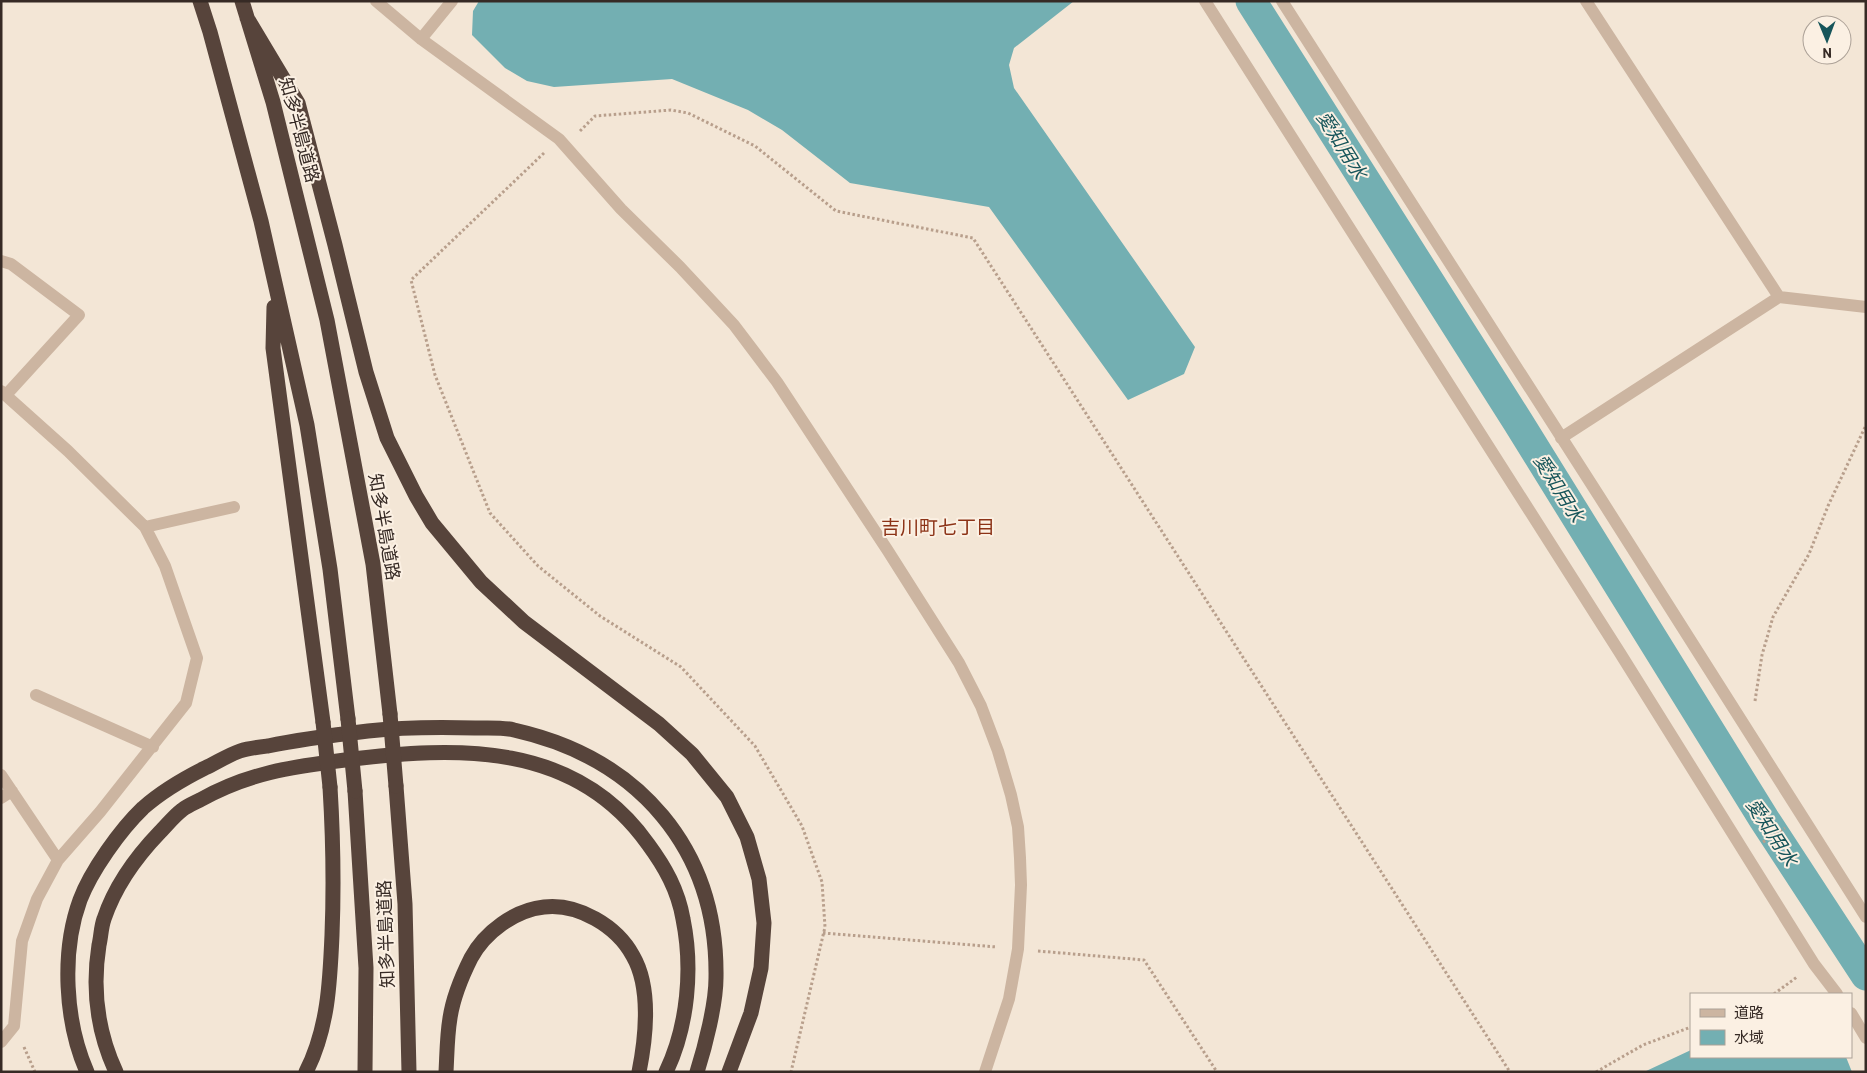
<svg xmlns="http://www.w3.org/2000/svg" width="1867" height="1073" viewBox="0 0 1867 1073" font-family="Barlow,'Noto Sans JP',sans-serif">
	<rect width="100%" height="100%" fill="#f3e6d6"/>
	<path fill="#73afb2" d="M479,1H1074L1014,48L1009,65L1014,88L1195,347L1184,374L1128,400L989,207L850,183L782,130L748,110L672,79L554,87L527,81L505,68L472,35L473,11Z
		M1691,1050V1057H1846L1852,1072H1644Z"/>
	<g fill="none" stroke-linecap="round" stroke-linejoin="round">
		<path stroke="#73afb2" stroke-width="31" d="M1251,1L1518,422L1764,819L1866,975"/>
		<path stroke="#b89f8c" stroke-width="3" stroke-dasharray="2.5 2.5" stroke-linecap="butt" d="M580,131L595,116L671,110L688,113L755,146L836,211L973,238L1510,1072
			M544,153L411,280L435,375L490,513L538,566L600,616L681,667L755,746L802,826L822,882L825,927L791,1072
			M1755,701L1762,655L1773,617L1809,554L1828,506L1866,425
			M1763,842L1785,828
			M823,933L997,947
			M1038,951L1144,960L1217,1072
			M1774,994L1797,977
			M24,1047L35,1072
			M1596,1072L1643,1045L1691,1027"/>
		<path stroke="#ccb5a1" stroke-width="12" d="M376,1L421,39L559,139L621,209L680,267L734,325L777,382L888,551L959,663L981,706L998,751L1011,795L1018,827L1020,858L1021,885L1018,949L1009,999L985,1072
			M1205,1L1620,653L1814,964L1837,994
			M1282,1L1599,496L1866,917
			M1586,1L1779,297
			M421,39L452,1
			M1,261L11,264L79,315L6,395
			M1,391L68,451L145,527L165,566L197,658L186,703L100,812L58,860L37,899L22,941L14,1026L1,1042
			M1561,438L1779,297L1866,307
			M145,527L234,507
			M36,695L153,747
			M1,775L58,860
			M1,798L12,791
			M1851,1013L1866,1038"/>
		<path stroke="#57443b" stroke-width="15" d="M200,1L210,32L261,221L307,425L330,569L348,719
			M242,1L273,102L327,320L373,564L390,714
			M247,18L298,103L335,245L366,372L387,438L416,496L432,523L481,582L524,622L659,724L692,754L727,797L747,837L759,879L764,923L761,968L751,1013L729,1072
			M274,307L273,348L323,722
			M396,786L405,904L409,1072
			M355,791L366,968L365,1072
			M87,1072C65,1022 61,952 80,900C91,871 120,830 143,808C161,792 183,779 205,768C216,763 228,755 240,751C249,748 259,747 268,746C301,739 334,735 368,731C404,727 439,727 475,728C488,728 502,727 514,730C639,758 718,849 716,978C716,1004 705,1047 697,1072
			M116,1072C97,1031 92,989 99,945C101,937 101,927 104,919C115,886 136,857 160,832C167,825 174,816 182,810C187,806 194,803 200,800C248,773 291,767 345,760C457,746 575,741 648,844C665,867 678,890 683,919C693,968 688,1026 666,1072
			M306,1072C328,1029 330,982 332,935C334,885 333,836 330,787
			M446,1072C447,1054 447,1036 450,1018C453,998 462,976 471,958C485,932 515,910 544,907C578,903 617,926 633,956C651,987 646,1037 639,1072"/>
		<path stroke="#57443b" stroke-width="15" d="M390,714L396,786
			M348,719L355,791
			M323,722L330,787"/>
	</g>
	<g text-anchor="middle" stroke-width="4" stroke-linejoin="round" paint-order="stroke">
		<g font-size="18" fill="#362a25" stroke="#fbf0e3">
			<text transform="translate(299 130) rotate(75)" y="6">知多半島道路</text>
			<text transform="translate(384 527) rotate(80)" y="6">知多半島道路</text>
			<text transform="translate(386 934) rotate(-92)" y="6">知多半島道路</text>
		</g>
		<g font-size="19" font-style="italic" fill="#17555a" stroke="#fbf0e3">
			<text transform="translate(1342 145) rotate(58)" y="7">愛知用水</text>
			<text transform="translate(1559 488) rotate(58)" y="7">愛知用水</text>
			<text transform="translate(1772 832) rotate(57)" y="7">愛知用水</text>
		</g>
		<g font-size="19" fill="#8c3317" stroke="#fbf0e3">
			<text x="938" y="534">吉川町七丁目</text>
		</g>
	</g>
	<rect width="1867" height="1073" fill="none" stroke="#362a25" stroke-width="5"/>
	<rect x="1690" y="993" width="162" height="65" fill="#fbf0e3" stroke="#aca197"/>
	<rect x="1700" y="1009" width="25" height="8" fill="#ccb5a1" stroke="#aca197"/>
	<text x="1734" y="1018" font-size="15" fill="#362a25">道路</text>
	<rect x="1700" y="1030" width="25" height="15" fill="#73afb2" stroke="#aca197"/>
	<text x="1734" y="1043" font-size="15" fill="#362a25">水域</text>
	<g transform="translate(1827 40) rotate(179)"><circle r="24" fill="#fbf0e3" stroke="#aca197"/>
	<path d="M0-4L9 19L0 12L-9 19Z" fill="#17555a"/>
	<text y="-8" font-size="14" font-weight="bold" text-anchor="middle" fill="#362a25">N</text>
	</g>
</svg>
